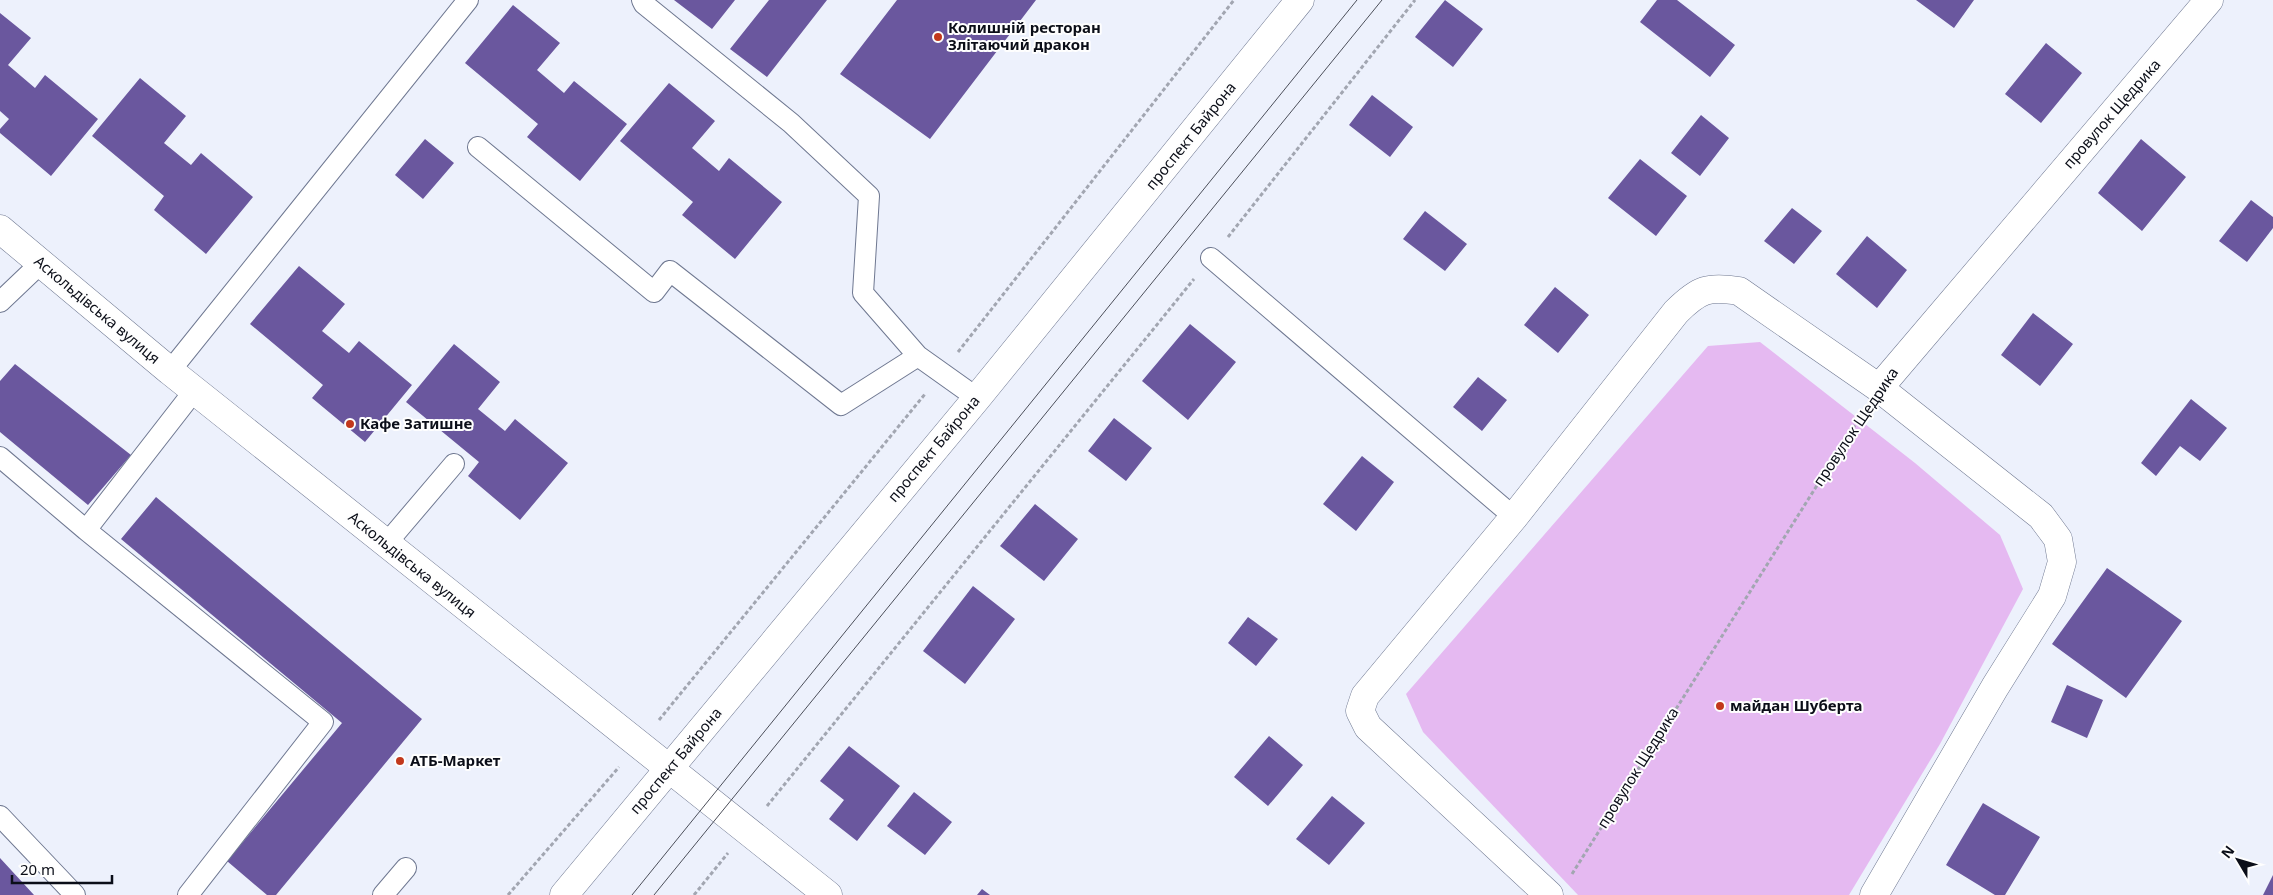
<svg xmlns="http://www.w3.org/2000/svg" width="2273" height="895" viewBox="0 0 2273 895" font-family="'Noto Sans',sans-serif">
	<rect width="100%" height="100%" fill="#edf1fc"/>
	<path fill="#e5b9f1" d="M1760,342L1915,463L2000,535L2023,589L1940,744L1849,895H1578L1423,732L1406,694L1708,346Z"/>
	<path fill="#6a579e" d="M674,0H735L712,29Z
		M769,0H827L767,77L730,49Z
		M897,0H1036L930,139L840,74Z
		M1445,0L1483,29L1453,67L1415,37Z
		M1657,0H1677L1735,45L1710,77L1640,22Z
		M1916,0H1974L1954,28Z
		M513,5L560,43L537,70L564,93L574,81L627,124L580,181L527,137L538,124L465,63Z
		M0,13L31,38L8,65L35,88L45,75L98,119L51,176L0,133V129L9,119L0,111Z
		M2046,43L2082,73L2041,123L2005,94Z
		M140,78L186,116L164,143L191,165L201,153L253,197L206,254L154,210L164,196L92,136Z
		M669,83L715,121L692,148L719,171L729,158L782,202L735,259L682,215L693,202L620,141Z
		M1372,95L1413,127L1390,157L1349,125Z
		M1701,115L1729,138L1700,176L1671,153Z
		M425,139L454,163L423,199L395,175Z
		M2141,139L2186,177L2142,231L2098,193Z
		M1640,159L1687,196L1656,236L1608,198Z
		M2251,200L2273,217V228L2247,262L2219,241Z
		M1792,208L1822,231L1794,264L1764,241Z
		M1425,211L1467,244L1445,271L1403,239Z
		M1867,236L1907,270L1877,308L1836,274Z
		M299,266L345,304L322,331L349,353L359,341L412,385L365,442L312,398L323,385L250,324Z
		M1555,287L1589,315L1558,353L1524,325Z
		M2033,313L2073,344L2040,386L2001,355Z
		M1190,324L1236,362L1188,420L1142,381Z
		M454,344L500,382L478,409L505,431L515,419L568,463L520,520L468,476L479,462L406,402Z
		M15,364L131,455L88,505L0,432V381Z
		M1478,377L1507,400L1482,431L1453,407Z
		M2191,399L2227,428L2200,461L2180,446L2156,476L2141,463Z
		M1114,418L1152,448L1126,481L1088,451Z
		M1362,456L1394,482L1356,531L1323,504Z
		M156,497L422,719L276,895H267L227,861L342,723L121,539Z
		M1035,504L1078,539L1044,581L1000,546Z
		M2107,568L2182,621L2126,698L2052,644Z
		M973,586L1015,619L965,684L923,651Z
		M1248,617L1278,639L1256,666L1228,643Z
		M2067,685L2103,700L2087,738L2051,722Z
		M1269,736L1303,765L1268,806L1234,777Z
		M849,746L900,786L857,841L829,819L844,800L820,781Z
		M914,792L952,822L925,855L887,826Z
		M1332,796L1365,823L1329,865L1296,839Z
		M1983,803L2040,837L2005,895H1995L1946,865Z
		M0,858L34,895H0Z
		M2273,875V895H2263Z
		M982,889L990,895H977Z"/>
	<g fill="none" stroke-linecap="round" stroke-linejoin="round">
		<g stroke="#6f7891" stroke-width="22">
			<path id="lane" d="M642,0L644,4L791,123L869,196L863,293L918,356
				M478,147L654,292L670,271L841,405L918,356L977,398
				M1211,258L1514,517
				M0,302L42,262
				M170,371L468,0
				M0,457L86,530L194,391
				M86,530L323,722L188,895
				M386,544L454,464
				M0,816L75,895
				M383,895L406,868"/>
		</g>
		<g stroke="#6f7891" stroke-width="29">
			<path id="street" d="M0,229L170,371L828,895
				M1879,388L2209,0
				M1549,895L1368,727L1360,711L1365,696L1514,517L1676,312C1699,289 1708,286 1739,291L1879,388L2041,516L2058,539L2062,562L2052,596L1995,687L1874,895"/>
		</g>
		<g stroke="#6f7891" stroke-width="29">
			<path id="primary" d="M564,895L977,398L1300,0"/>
		</g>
		<path stroke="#a2a6b1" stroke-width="3" stroke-dasharray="4 2.5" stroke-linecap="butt" d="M1228,237L1415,0
			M958,352L1234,0
			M659,720L925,394
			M767,806L1194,279
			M1572,874L1862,414
			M508,895L619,767
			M694,895L728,853"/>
		<use href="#lane" stroke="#fff" stroke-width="20"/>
		<use href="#street" stroke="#fff" stroke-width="28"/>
		<use href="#primary" stroke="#fff" stroke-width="28"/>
		<path stroke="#4c4f5a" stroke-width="1" d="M632,895L1357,0
			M654,895L1382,0"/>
	</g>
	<g fill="#c2381c" stroke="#fefefe" stroke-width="2">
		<circle cx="938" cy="37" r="5"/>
		<circle cx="350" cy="424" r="5"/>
		<circle cx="1720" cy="706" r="5"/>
		<circle cx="400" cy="761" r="5"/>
	</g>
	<g text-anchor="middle" stroke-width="4" stroke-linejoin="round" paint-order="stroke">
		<g font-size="15" font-weight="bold" fill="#0b0e18" stroke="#fefefe" text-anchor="start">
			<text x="948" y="33">Колишній ресторан<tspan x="948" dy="17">Злітаючий дракон</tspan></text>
			<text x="360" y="429">Кафе Затишне</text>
			<text x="1730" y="711">майдан Шуберта</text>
			<text x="410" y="766">АТБ-Маркет</text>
		</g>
		<g font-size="15" fill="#0b0e18" stroke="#fefefe">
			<text transform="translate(2112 114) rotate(-49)" y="5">провулок Щедрика</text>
			<text transform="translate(1191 136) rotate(-51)" y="5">проспект Байрона</text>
			<text transform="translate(97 310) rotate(40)" y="5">Аскольдівська вулиця</text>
			<text transform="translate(1856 427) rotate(-56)" y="5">провулок Щедрика</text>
			<text transform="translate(934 449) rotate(-50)" y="5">проспект Байрона</text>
			<text transform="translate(412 565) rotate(39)" y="5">Аскольдівська вулиця</text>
			<text transform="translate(676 761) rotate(-50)" y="5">проспект Байрона</text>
			<text transform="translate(1638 768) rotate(-58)" y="5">провулок Щедрика</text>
		</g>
	</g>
	<g transform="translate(2238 860) rotate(308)" stroke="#fefefe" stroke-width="4" paint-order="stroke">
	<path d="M0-4L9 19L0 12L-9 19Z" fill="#0b0e18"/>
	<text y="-8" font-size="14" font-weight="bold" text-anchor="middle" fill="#0b0e18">N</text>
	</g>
	<path d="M12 875v8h100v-8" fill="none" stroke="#0b0e18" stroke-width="2.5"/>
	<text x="20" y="875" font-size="15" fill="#0b0e18" stroke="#fefefe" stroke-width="4" paint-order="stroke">20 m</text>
</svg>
